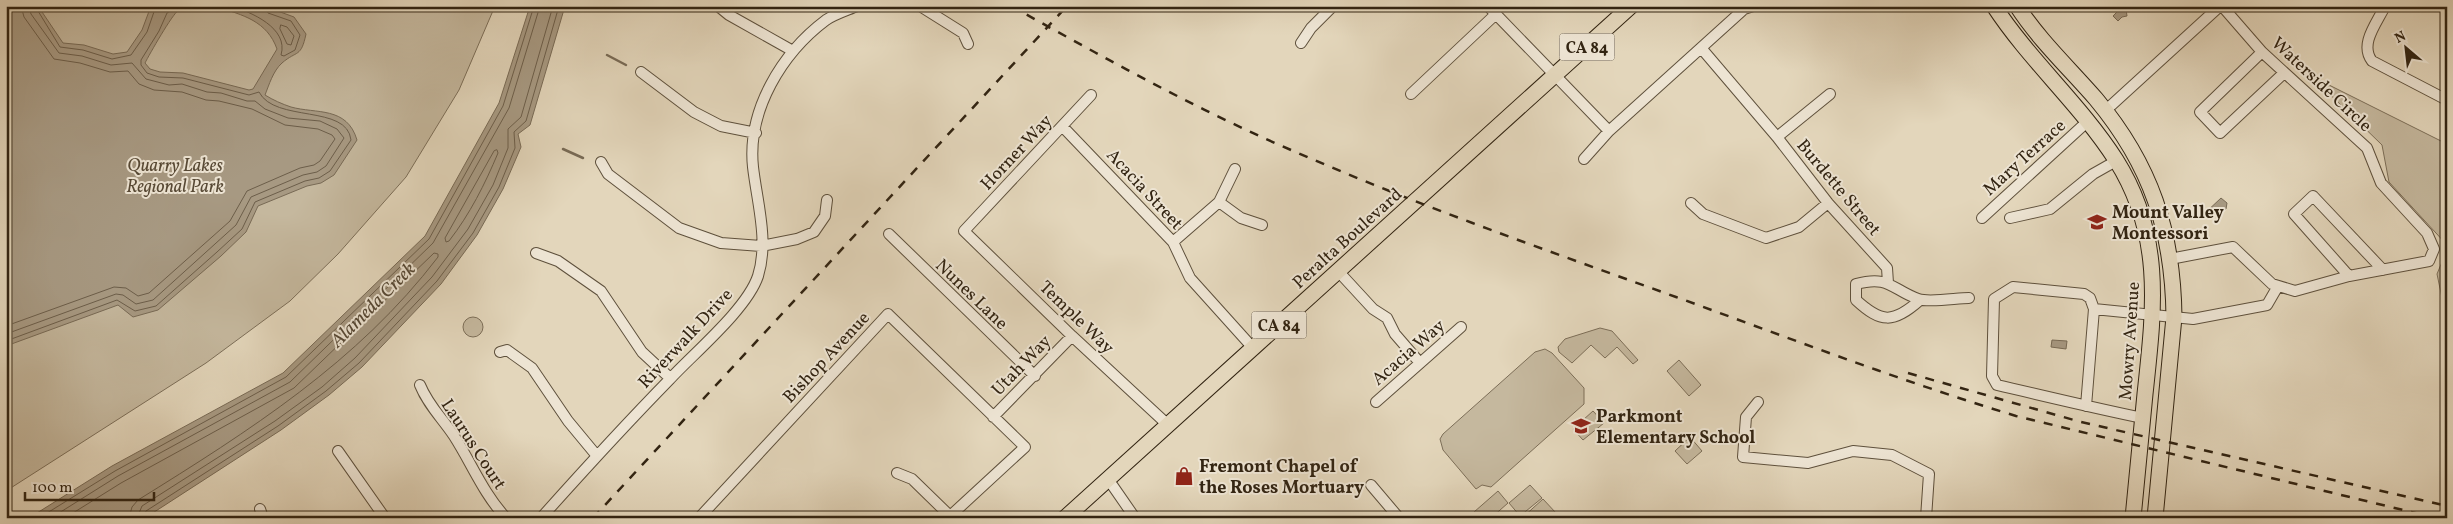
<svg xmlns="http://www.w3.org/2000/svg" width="2453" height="524" viewBox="0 0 2453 524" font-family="Vollkorn,serif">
	<rect width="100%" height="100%" fill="#e3d6bb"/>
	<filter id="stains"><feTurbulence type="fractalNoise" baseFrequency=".004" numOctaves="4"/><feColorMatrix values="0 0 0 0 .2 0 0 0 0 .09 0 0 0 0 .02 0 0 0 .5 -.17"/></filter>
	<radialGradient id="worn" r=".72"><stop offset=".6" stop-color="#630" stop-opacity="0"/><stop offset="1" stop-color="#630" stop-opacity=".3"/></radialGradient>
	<path fill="#c5b89e" stroke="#7c6e58" d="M6,6H495L459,90L406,177L338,254L290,301L206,363L6,491Z
		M2311,76L2447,144V245L2389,182L2382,145Z
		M2447,250V322L2437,274Z
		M463 327a10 10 0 1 1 20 0a10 10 0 1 1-20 0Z
		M1600,328L1612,331L1638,360L1633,364L1617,347L1605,358L1591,345L1572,363L1559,352L1558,347L1565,339Z
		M1545,349L1552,353L1584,388V404L1491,487L1482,485L1476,489L1443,450L1440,439L1443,434L1535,352Z
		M1679,360L1701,385L1689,396L1667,371Z
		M1593,411L1604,423L1583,440L1573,429Z
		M1690,437L1702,451L1687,464L1675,451Z
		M1530,485L1542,498L1520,516L1509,503Z
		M1498,491L1508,503L1491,518H1480L1474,512Z
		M1543,499L1556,513L1551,518H1522Z"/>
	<path fill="#a79982" stroke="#786a55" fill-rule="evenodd" d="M6,6H38L63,43L84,45L113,54L127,52L142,30L151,6H264L294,17L306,34C301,58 297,50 282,63C273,71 269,85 265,95C273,100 282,104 291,107C316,114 347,106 357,140L334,175L321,183L307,186L258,206L246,232L221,256L158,310L133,317L118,305L6,346ZM217,7C243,15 267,21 277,49L253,89L249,90L183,73L160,72L150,69L145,63C149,55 173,13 178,11C190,8 204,10 217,7Z
		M530,6H565L530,125L518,134L521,147L503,189L477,235L441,284L362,367L329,395L281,430L145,518H29L112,466L283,373L425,236L499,103Z
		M2126,9L2127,16L2122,17L2118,21L2113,16L2119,10Z
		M2221,198L2227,203L2226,209L2218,211L2210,219L2204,214Z
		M2052,340L2067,341L2066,349L2051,347Z"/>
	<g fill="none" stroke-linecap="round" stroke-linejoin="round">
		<path stroke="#6c5e4a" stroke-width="1" d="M35,6L60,47L83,50L112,59L131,55L147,32L156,6
			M231,6C251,12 289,28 281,55L284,56L295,50L300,35L291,21L268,13L265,6
			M281,25L287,27L294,36L291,45L287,44L280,29Z
			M497,150L498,153C485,184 470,214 449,241L446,242L445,238L494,151Z
			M6,326L114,287L126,288L138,296L149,293L230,221L247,191L300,168L314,165L320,161L335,139L332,135L318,129L285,125L252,109L219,101L206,100L182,92L154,90L139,84L128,71L110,72L80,63L54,59L24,17L21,6
			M6,334L116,294L123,295L136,304L153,300L236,225L251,197L303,175L317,172L326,166L344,138L337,129L320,121L288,118L265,109L255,101H247L221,93L207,92L182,84L169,85L146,79L132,63L111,65L82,56L59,53L31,14L29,6
			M6,341L117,300L135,311L156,306L217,252L242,229L255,202L305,181L319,178L330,171L351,140C347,104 275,123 259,92L249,95L183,78L159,77L147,73L141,65V60L159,31L167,13L178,6
			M39,518L115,471L286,377L429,239L503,106L534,6
			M51,518L118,476L290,382L433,243L509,108L540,6
			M65,518L121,483L294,388L434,253L438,254V257C358,362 249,431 138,500L132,507L129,518
			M137,518L142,506L275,421L322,387L355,358L432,277L468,229L493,185L508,148V129L521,117L553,6
			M143,518L146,511L278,426L326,391L359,363L437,281L473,233L499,187L515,148L514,132L526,121L559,6"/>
		<path stroke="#786a55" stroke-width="2.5" d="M607,55L626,65
			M563,149L583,158"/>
		<g stroke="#5e503c" stroke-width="12">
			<path id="minor" d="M718,6L729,15L793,51
				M920,6L963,33L968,44
				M1488,6L1609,131
				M2385,6C2377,23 2359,44 2372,61L2447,100
				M2445,6L2447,7
				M1301,43L1311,28L1333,6
				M1702,49L1777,137L1828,203L1887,268L1888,283
				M2262,52L2200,112L2220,133L2284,73
				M641,72L694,112L721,126L756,133
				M1411,94L1496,14
				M1091,95L964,231L1072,336L1168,425
				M2105,111L2220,6
				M1062,126L1173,242L1190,278L1253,348
				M1777,137L1830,94
				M1584,159L1609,131L1744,9L1753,6
				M601,162L608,174L679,228L721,243L761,246L797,239L814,232L825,216L827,200
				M1219,202L1241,218L1262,225
				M1691,203L1703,214L1766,238L1799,227L1828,203
				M1982,218L2088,121
				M2010,218L2050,209L2093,174L2116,161
				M889,234L1035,376
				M1173,242L1219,202L1235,169
				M536,253L558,261L601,291L642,352L670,378
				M2170,259L2233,247L2272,284L2295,291L2349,276L2429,261L2434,249L2427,233L2381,183L2367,148L2262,52L2222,6
				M1338,271L1373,309L1387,318L1395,334L1420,363
				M2349,276L2294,214L2313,196L2383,270
				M1920,300C1893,324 1881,323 1856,300V284C1889,275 1891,289 1918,299C1929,303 1957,298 1969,298
				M2094,309L2193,319L2267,305L2278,286
				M500,352L507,350L532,368L568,421L597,456
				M420,385C428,405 442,418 454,436C472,464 483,493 506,518
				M1376,402L1461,327
				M1758,402L1746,417L1743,457L1808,463L1853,451L1892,455L1929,474L1926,518
				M2086,406L2094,309L2090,298L2084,294L2013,287L1994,299L1992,376L1997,385C2045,396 2094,408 2143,418
				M993,417L1072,336
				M338,451L385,518
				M897,473L912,479L950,516
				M1108,479L1135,518
				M1371,485L1399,518
				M260,509L263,518
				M541,518C583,471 626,424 670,379C694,353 747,309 758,276C769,241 757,202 753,167C747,110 782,53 826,20C835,14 848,10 857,6
				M699,518L888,314L1025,447L948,518"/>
		</g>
		<g stroke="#322412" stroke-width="17">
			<path id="primary" d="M1994,6C2030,61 2080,104 2116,160C2164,236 2154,310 2145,394C2141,435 2137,476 2133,518
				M2017,6C2039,40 2069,68 2096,99C2151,165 2173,231 2174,317L2155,518
				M1065,518L1631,6"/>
		</g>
		<use href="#minor" stroke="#ede4d3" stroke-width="10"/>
		<use href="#primary" stroke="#e3d6bb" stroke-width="15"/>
		<path stroke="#322412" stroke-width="2.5" stroke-dasharray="9 9" stroke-linecap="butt" d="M1011,6C1105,58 1199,111 1298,153C1422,207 1549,251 1676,297C1789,338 1901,381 2016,416L2436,518
			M1908,373L2081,422L2447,506
			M593,518L1067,6"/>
	</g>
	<defs>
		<g id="school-bare" transform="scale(1.5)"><path d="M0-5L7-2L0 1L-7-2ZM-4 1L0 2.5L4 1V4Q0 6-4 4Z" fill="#8f2418" stroke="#ede4d3" stroke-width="2.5" paint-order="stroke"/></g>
		<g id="shop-bare" transform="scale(1.5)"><path d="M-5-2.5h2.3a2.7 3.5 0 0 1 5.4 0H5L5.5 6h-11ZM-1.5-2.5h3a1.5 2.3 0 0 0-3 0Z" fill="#8f2418" stroke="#ede4d3" stroke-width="2.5" paint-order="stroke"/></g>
	</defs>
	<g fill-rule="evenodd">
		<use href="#school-bare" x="2097" y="222"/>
		<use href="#school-bare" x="1581" y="426"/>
		<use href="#shop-bare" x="1184" y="476"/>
	</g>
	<g text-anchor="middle" stroke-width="4" stroke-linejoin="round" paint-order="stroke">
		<g fill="#ede4d3" stroke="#6a5e4c" stroke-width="1">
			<rect x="1559.5" y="33.5" width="55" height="27" rx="4"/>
			<rect x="1251.5" y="311.5" width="55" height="27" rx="4"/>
		</g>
		<g font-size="16" font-weight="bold" fill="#322412">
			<text x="1587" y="53">CA 84</text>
			<text x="1279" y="331">CA 84</text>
		</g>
		<g font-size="18" fill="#322412" stroke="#ede4d3">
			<text transform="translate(2322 84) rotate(43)" y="6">Waterside Circle</text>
			<text transform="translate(1016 152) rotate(-47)" y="6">Horner Way</text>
			<text transform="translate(2024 157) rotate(-42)" y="6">Mary Terrace</text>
			<text transform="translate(1839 187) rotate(50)" y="6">Burdette Street</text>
			<text transform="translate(1145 189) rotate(47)" y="6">Acacia Street</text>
			<text transform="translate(1347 238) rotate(-42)" y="6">Peralta Boulevard</text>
			<text transform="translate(972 294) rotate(44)" y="6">Nunes Lane</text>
			<text transform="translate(1077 317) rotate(44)" y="6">Temple Way</text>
			<text transform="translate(685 338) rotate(-47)" y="6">Riverwalk Drive</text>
			<text transform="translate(2129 341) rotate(-86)" y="6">Mowry Avenue</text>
			<text transform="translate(1408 352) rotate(-41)" y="6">Acacia Way</text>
			<text transform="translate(826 357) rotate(-47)" y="6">Bishop Avenue</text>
			<text transform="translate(1021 365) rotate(-46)" y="6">Utah Way</text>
			<text transform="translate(474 444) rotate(57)" y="6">Laurus Court</text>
		</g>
		<g font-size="18" font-style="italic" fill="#574935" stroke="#ede4d3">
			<text x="175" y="171">Quarry Lakes<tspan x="175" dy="21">Regional Park</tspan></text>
		</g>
		<g font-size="18" font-weight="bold" fill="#322412" stroke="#ede4d3" text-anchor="start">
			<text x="2112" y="218">Mount Valley<tspan x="2112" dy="21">Montessori</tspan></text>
			<text x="1596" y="422">Parkmont<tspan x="1596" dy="21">Elementary School</tspan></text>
			<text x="1199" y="472">Fremont Chapel of<tspan x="1199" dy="21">the Roses Mortuary</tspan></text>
		</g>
		<g font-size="19" font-style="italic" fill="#554734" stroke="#ede4d3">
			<text transform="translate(372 304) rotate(-45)" y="7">Alameda Creek</text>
		</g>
	</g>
	<rect width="2453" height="524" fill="none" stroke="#e3d6bb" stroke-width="25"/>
	<rect x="8" y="8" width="2438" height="509" fill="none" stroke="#322412" stroke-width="2.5"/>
	<rect x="12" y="12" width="2428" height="499" fill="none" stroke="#322412"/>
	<g transform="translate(2406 48) rotate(332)" stroke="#ede4d3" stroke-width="4" paint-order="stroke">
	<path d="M0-4L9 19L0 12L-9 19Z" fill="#322412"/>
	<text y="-8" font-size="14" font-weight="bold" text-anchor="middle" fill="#322412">N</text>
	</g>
	<path d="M25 492v8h129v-8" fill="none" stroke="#322412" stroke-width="2.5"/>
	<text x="32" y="492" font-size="15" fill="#322412" stroke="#ede4d3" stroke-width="4" paint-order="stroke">100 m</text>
	<rect width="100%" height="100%" filter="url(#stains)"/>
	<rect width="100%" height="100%" fill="url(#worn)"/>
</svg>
